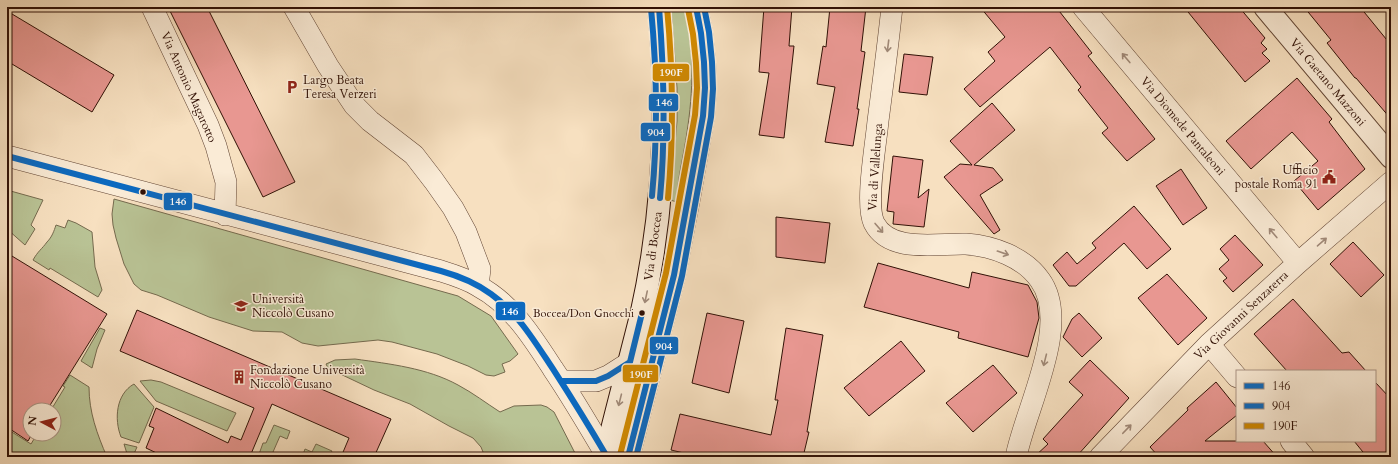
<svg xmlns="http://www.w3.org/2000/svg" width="1398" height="464" viewBox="0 0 1398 464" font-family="Cardo,serif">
	<rect width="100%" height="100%" fill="#f7e0c0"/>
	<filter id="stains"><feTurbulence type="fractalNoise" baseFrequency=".005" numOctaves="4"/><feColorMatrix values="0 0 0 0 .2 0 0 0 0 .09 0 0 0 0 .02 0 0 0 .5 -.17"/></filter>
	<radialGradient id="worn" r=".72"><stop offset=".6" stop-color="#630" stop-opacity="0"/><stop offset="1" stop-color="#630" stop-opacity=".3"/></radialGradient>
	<path fill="#b9c395" stroke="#756a4e" d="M671,7H685C695,44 693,94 687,132C684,155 677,179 677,202L670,200L677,121V88Z
		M7,190L43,200L31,225L35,229L25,245L7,229Z
		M114,199L458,296L491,316L518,354L510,361L502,364L505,372L494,376L486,375L468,366L437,354L392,342L378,340L318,346L302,343L282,332L253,331L209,317L157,295L141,290L134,284L124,264L116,238L113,225L112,214Z
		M68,220L76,223L92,232L95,267L102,290L98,297L50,268L49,270L33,260C38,251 42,249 47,242C52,237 54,231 56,225L65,228Z
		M100,328L105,330L97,349L92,368L81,361Z
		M355,359C390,364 427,368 458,385C473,393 486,403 500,412L514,406L541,405L547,407L554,412L577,457H485L481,447L473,438L449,426L410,404L374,390L334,371L328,368L326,364L335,360Z
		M70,375L89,387C89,412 97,434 107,457H7V429L31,444L37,434H54V410H51L65,387L63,386Z
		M151,380L161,382L236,413L227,431L156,401L140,381Z
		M134,384L154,407L139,443L121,437C114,419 116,394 134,384Z
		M274,425L290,431L287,439L280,436L273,452L281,456L280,457H258L263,443H266Z
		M124,444L137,447L133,456L135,457H128Z
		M316,444L332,451L329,457H302L305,449L312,452Z"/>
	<path fill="#e89791" stroke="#311106" d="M168,7H207L295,182L263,197Z
		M764,7H792L789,46H794L784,138L759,135L769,73L759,72Z
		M830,7H866L861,51L865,52L857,109H859L853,146L825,142L835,87L817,84L823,46L826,47Z
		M980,7H1056L1092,53L1088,56L1155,139L1127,161L1102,133L1108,128L1078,90L1081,87L1050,47L980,107L964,89L995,61L988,52L1005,37Z
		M1184,7H1239L1265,38L1261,43L1267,49L1262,53L1270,61L1245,82Z
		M1304,7H1360L1391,45V119L1356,78H1355L1327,43L1331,40Z
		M7,11L114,75L92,112L7,61Z
		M904,54L933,57L927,95L899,92Z
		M1297,78L1332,119L1329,122L1365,169L1318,210L1294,181L1318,161L1292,132L1251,169L1226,141Z
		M992,103L1015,130L974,165L993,168L1003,180L980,195L1000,230L994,234L944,177L960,164L972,165L950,141Z
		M893,156L923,160L918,198L929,189L924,227L893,224L894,212L887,211Z
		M1181,169L1207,208L1183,225L1156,186Z
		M1134,206L1171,249L1147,269L1124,243L1076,286H1069L1053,265L1067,252L1077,264L1096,248L1092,243Z
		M776,217L830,223L825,263L776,257Z
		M1235,235L1263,265L1233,292L1223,281L1227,278L1219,269L1229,260L1220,249Z
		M1353,242L1384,275L1361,297L1330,264Z
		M7,253L107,314L47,410H30V434H32L28,441L7,427Z
		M878,263L969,288L972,272L1028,285L1037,302L1039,318L1028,357L958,338L959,332L864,307Z
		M1167,274L1207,318L1178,345L1138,298Z
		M1293,299L1342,353L1349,352L1366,371H1287L1254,334Z
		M137,310L391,419L374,457H341L349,438L272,404L251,454L257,457H165L146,448L154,428L149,426L156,408L228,443L231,436L241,440L254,408L120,351Z
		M707,313L744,321L729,393L692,383Z
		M1079,313L1102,338L1082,357L1063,337L1072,319Z
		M786,328L823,335L807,432H809L803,457H701L671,450L680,414L771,435L778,400H775Z
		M901,341L925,371L869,416L844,388Z
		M1090,360L1129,398L1076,457H1034L1048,444L1043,439L1083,395L1069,382Z
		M993,365L1017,393L973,432L946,403Z
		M1216,382L1237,408V415L1205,441H1263L1277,457H1159L1150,447L1188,410L1187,408Z
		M1375,382L1391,399V457H1367L1354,441H1375Z"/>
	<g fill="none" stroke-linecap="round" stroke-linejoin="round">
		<g stroke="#624534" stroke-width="22">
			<path id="minor" d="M152,7L208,125L216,146L226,182L225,215
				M294,7L328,66L354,105L370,121L414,155L434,181L453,208L466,232L480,269L478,286
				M892,7C888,45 883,83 878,121C876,144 865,204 874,223C890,254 938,243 966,244C993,246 1024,257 1040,280C1072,324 1025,409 1016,457
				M1083,7L1298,263
				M7,156L441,271C454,275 467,279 478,286C512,304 533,338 553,369C572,397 589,426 606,455L609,457
				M1209,344L1237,377
				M561,381H596L608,376L630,362
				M1291,441L1304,457
				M1100,457L1209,344L1298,263L1391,182"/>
		</g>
		<g stroke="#624534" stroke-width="24">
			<path id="tertiary" d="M1265,7L1391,157"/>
		</g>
		<g stroke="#311106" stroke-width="24">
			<path id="secondary" d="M605,457L641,316C664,213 669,112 659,7
				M628,457L674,275L689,196L703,116L705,88L704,62L701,33L696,7"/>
		</g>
		<use href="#minor" stroke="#faebd6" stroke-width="21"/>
		<use href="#tertiary" stroke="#faebd6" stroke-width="22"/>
		<use href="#secondary" stroke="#faebd6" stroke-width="22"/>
		<g stroke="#faebd6" stroke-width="9">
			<path id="bus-1" d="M659,7C664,71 666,134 660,198
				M7,156L441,271C459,276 476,283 491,294C518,313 535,342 553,369C571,397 589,426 606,455L609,457
				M561,381H596L608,376L630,362L642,313
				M628,457L674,275L703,116L705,88L704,62L701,33L696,7"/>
		</g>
		<g stroke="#faebd6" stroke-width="9">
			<path id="bus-2" d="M651,8C657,71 658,133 652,196
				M636,457L682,276L711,117L713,89L712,62L709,32L704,7"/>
		</g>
		<g stroke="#faebd6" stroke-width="9">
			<path id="bus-3" d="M667,7C673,71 674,134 668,198
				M620,455L666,273L695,115L697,88L696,63L693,34L688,9"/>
		</g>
		<use href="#bus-1" stroke="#0c69bf" stroke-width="6"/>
		<use href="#bus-2" stroke="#0c69bf" stroke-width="6"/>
		<use href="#bus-3" stroke="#cf8801" stroke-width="6"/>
	</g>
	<defs><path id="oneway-shaft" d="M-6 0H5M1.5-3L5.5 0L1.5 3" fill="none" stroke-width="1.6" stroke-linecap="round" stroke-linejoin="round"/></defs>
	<g stroke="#a08978">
		<use href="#oneway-shaft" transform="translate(888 46) rotate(97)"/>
		<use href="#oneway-shaft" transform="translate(1126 58) rotate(-130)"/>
		<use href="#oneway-shaft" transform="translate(879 228) rotate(49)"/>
		<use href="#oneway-shaft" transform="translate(1273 233) rotate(-130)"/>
		<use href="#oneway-shaft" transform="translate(1322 242) rotate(-41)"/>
		<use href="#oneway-shaft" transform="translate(1003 253) rotate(19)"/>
		<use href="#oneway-shaft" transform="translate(646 297) rotate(102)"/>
		<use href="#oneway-shaft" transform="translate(1045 360) rotate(104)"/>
		<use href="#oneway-shaft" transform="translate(620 400) rotate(104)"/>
		<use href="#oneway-shaft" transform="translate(1127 429) rotate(-46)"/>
	</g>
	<defs>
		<g id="parking-bare" transform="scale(1.08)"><path d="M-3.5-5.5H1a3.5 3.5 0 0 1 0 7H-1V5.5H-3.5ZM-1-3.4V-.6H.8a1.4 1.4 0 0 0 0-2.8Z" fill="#8f2418" stroke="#faebd6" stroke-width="2.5" paint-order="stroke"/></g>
		<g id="civic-bare" transform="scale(1.08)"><path d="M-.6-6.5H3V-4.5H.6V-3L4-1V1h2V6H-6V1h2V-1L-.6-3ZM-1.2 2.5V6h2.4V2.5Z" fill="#8f2418" stroke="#faebd6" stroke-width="2.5" paint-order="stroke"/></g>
		<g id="university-bare" transform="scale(1.08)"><path d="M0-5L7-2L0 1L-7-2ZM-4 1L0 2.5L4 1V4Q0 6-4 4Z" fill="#8f2418" stroke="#faebd6" stroke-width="2.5" paint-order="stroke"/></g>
		<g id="building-bare" transform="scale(1.08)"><path d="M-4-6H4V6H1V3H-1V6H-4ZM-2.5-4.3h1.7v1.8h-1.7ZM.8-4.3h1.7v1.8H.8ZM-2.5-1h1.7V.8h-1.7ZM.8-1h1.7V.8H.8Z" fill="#8f2418" stroke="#faebd6" stroke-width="2.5" paint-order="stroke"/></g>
	</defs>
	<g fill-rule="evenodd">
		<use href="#parking-bare" x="292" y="87"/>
		<use href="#civic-bare" x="1329" y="177"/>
		<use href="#university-bare" x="241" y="306"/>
		<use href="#building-bare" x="239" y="377"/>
	</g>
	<g fill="#311106" stroke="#faebd6" stroke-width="1.5">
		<circle cx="143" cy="192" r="3.5"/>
		<circle cx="642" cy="313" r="3.5"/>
	</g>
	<g text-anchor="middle" stroke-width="3" stroke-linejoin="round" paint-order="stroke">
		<g font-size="11" fill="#311106" stroke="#faebd6" text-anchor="end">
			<text x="634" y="317">Boccea/Don Gnocchi</text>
		</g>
		<g font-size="12" fill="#311106" stroke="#faebd6" text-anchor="start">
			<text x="303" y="84">Largo Beata<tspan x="303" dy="14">Teresa Verzeri</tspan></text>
			<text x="1318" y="174" text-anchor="end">Ufficio<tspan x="1318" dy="14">postale Roma 91</tspan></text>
			<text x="252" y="303">Università<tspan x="252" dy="14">Niccolò Cusano</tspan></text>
			<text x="250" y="374">Fondazione Università<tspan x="250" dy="14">Niccolò Cusano</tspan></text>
		</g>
		<g font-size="12" fill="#311106" stroke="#faebd6">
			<text transform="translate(1328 82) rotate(50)" y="4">Via Gaetano Mazzoni</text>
			<text transform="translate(189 87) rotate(66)" y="4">Via Antonio Magarotto</text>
			<text transform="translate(1183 126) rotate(50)" y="4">Via Diomede Pantaleoni</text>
			<text transform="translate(875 167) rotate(-86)" y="4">Via di Vallelunga</text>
			<text transform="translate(653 246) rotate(-82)" y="4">Via di Boccea</text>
			<text transform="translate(1241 315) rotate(-43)" y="4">Via Giovanni Senzaterra</text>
		</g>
	</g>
	<g stroke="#faebd6" stroke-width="1.5">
		<rect x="652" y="63" width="38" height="19" rx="4" fill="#cf8801"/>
		<rect x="648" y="93" width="31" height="19" rx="4" fill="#0c69bf"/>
		<rect x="640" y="122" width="31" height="20" rx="4" fill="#0c69bf"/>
		<rect x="163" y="192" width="30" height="19" rx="4" fill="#0c69bf"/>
		<rect x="495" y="301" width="31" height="20" rx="4" fill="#0c69bf"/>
		<rect x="649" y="336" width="30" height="19" rx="4" fill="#0c69bf"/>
		<rect x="622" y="364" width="37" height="19" rx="4" fill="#cf8801"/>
	</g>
	<g font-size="11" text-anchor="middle" font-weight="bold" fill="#fff">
		<text x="671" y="76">190F</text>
		<text x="664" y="106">146</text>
		<text x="656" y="136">904</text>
		<text x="178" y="205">146</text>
		<text x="510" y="315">146</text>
		<text x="664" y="350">904</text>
		<text x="641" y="378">190F</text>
	</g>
	<rect width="1398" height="464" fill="none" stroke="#f7e0c0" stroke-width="24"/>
	<rect x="8" y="8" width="1382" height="448" fill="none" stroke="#311106" stroke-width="2"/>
	<rect x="12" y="12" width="1374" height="440" fill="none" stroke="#311106"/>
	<rect x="1236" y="370" width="140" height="72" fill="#faebd6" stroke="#aa9483"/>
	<rect x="1244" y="383" width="20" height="6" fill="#0c69bf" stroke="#aa9483"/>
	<text x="1272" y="390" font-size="12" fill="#311106">146</text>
	<rect x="1244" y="403" width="20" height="6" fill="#0c69bf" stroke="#aa9483"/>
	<text x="1272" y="410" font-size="12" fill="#311106">904</text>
	<rect x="1244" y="423" width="20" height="6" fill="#cf8801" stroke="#aa9483"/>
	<text x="1272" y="430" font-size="12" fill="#311106">190F</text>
	<g transform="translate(42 422) rotate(277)"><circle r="19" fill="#faebd6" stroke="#aa9483"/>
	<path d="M0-3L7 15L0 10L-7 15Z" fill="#8f2418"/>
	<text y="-6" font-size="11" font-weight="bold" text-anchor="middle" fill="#311106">N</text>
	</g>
	<rect width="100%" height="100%" filter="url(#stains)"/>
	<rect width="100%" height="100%" fill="url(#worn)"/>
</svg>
